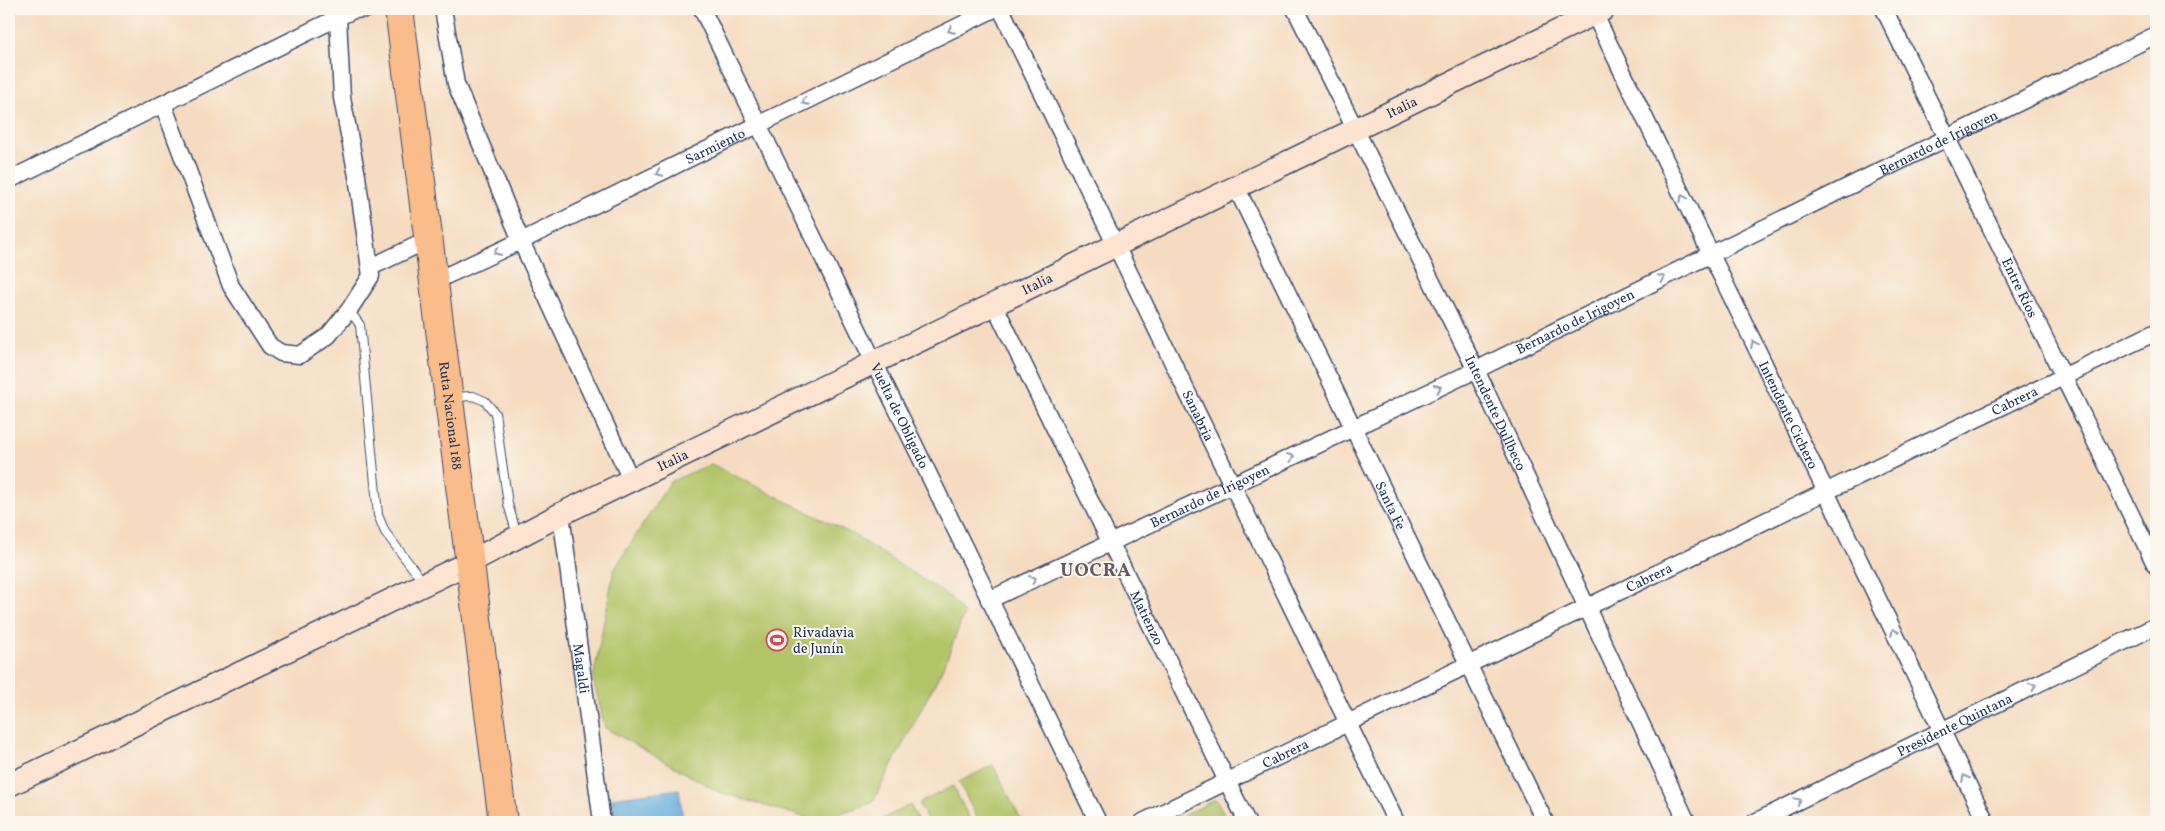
<svg xmlns="http://www.w3.org/2000/svg" width="2165" height="831" viewBox="0 0 2165 831" font-family="Vollkorn,serif">
	<rect width="100%" height="100%" fill="#fbf7ec"/>
	<filter id="ink" filterUnits="userSpaceOnUse"><feTurbulence type="fractalNoise" baseFrequency=".02" numOctaves="2"/><feDisplacementMap in="SourceGraphic" scale="10" xChannelSelector="R" yChannelSelector="G"/><feConvolveMatrix kernelMatrix="1 2 1 2 8 2 1 2 1" color-interpolation-filters="sRGB"/></filter>
	<filter id="wash" filterUnits="userSpaceOnUse"><feTurbulence type="fractalNoise" baseFrequency=".0096" numOctaves="4" result="noise"/><feDisplacementMap in="SourceGraphic" scale="20" xChannelSelector="R" yChannelSelector="G"/><feGaussianBlur stdDeviation="1.12" result="paint"/><feColorMatrix in="noise" values="0 0 0 0 0 0 0 0 0 0 0 0 0 0 0 0 0 1.4 0 .05"/><feComposite in="paint" operator="in"/></filter>
	<g filter="url(#wash)">
		<rect width="100%" height="100%" fill="#f5dbbf"/>
		<path fill="#b3c467" stroke="#677a62" d="M711,464L852,534L950,597L964,614L944,666L872,803L817,821L719,792L605,728L593,679L614,570L670,482Z
			M993,765L1022,822H979L959,782Z
			M953,786L971,822H928L919,803Z
			M1216,799L1228,822H1171Z
			M910,805L919,822H876Z"/>
		<path fill="#67aede" stroke="#416e9e" d="M679,789L683,819L658,822H615L612,798Z"/>
	</g>
	<g filter="url(#ink)">
		<g fill="none" stroke-linecap="round" stroke-linejoin="round">
			<g stroke="#3c496d" stroke-width="10">
				<path id="lane" d="M349,310L360,325L378,515L385,532L424,583
					M452,397L473,396L485,401L495,413L508,504L517,535"/>
			</g>
			<g stroke="#3c496d" stroke-width="19">
				<g id="street">
					<path d="M443,9L456,84L521,241L631,480"/>
					<path id="s1" d="M702,9L1098,822"/>
					<path id="s2" d="M1001,9L1396,822"/>
					<path id="s3" d="M1295,9L1476,370L1687,822"/>
					<path id="s4" d="M1592,9L1986,822"/>
					<path id="s5" d="M1884,9L2156,566"/>
					<path d="M163,104L231,286L270,346L281,353L300,355L328,336L349,310L371,276L357,176L342,98L338,18"/>
					<path d="M9,180L353,10L366,9"/>
					<path id="s6" d="M1236,187L1545,822"/>
					<path d="M371,267L430,239"/>
					<path id="s7" d="M435,281L521,241L994,9"/>
					<path id="s8" d="M994,304L1247,822"/>
					<path id="s9" d="M561,514L602,822"/>
					<path id="s10" d="M989,600L1476,370L2156,35"/>
					<path id="s11" d="M1143,822L2156,332"/>
					<path id="s12" d="M1755,822L2156,626"/>
				</g>
			</g>
			<g stroke="#3c496d" stroke-width="25">
				<g id="secondary">
					<path id="s13" d="M9,785L470,562L561,514L1604,9"/>
				</g>
			</g>
			<g stroke="#3c496d" stroke-width="30">
				<g id="highway">
					<path id="s14" d="M399,9L503,822"/>
				</g>
			</g>
			<use href="#lane" stroke="#fff" stroke-width="8"/>
			<use href="#street" stroke="#fff" stroke-width="16"/>
			<use href="#secondary" stroke="#fde4d0" stroke-width="22"/>
			<use href="#highway" stroke="#f9bc8a" stroke-width="28"/>
		</g>
		<defs><path id="oneway-chevron" d="M-2-3.5L2.5 0L-2 3.5" fill="none" stroke-width="1.6" stroke-linecap="round" stroke-linejoin="round" transform="scale(1.25)"/></defs>
		<g stroke="#8d97ae">
			<use href="#oneway-chevron" transform="translate(951 30) rotate(154)"/>
			<use href="#oneway-chevron" transform="translate(805 102) rotate(154)"/>
			<use href="#oneway-chevron" transform="translate(659 173) rotate(154)"/>
			<use href="#oneway-chevron" transform="translate(1683 198) rotate(-116)"/>
			<use href="#oneway-chevron" transform="translate(497 252) rotate(155)"/>
			<use href="#oneway-chevron" transform="translate(1662 278) rotate(-26)"/>
			<use href="#oneway-chevron" transform="translate(1754 344) rotate(-116)"/>
			<use href="#oneway-chevron" transform="translate(1438 388) rotate(-25)"/>
			<use href="#oneway-chevron" transform="translate(1291 457) rotate(-25)"/>
			<use href="#oneway-chevron" transform="translate(1033 579) rotate(-25)"/>
			<use href="#oneway-chevron" transform="translate(1894 632) rotate(-116)"/>
			<use href="#oneway-chevron" transform="translate(2033 686) rotate(-26)"/>
			<use href="#oneway-chevron" transform="translate(1965 778) rotate(-116)"/>
			<use href="#oneway-chevron" transform="translate(1798 801) rotate(-26)"/>
		</g>
	</g>
	<defs>
		<g id="stadium-ring" transform="scale(1.125)"><circle r="9.5" fill="#fbf7ec" stroke="#d1495b" stroke-width="1.5"/><path d="M0-5a6.5 5 0 1 0 0 10a6.5 5 0 1 0 0-10ZM-3.5-1.8h7v3.6h-7Z" fill="#d1495b"/></g>
	</defs>
	<g fill-rule="evenodd">
		<use href="#stadium-ring" x="777" y="640"/>
	</g>
	<g text-anchor="middle" stroke-width="4" stroke-linejoin="round" paint-order="stroke">
		<g font-size="14" fill="#1b2f5e" stroke="#fbf7ec">
			<text dy="5" stroke="none"><textPath href="#s13" startOffset="1549">Italia</textPath></text>
			<text dy="5" stroke="none"><textPath href="#s10" startOffset="1054">Bernardo de Irigoyen</textPath></text>
			<text dy="5" stroke="none"><textPath href="#s7" startOffset="311">Sarmiento</textPath></text>
			<text dy="5" stroke="none"><textPath href="#s13" startOffset="1144">Italia</textPath></text>
			<text dy="5" stroke="none"><textPath href="#s5" startOffset="310">Entre Ríos</textPath></text>
			<text dy="5" stroke="none"><textPath href="#s10" startOffset="649">Bernardo de Irigoyen</textPath></text>
			<text dy="5" stroke="none"><textPath href="#s11" startOffset="968">Cabrera</textPath></text>
			<text dy="5" stroke="none"><textPath href="#s3" startOffset="451">Intendente Dullbeco</textPath></text>
			<text dy="5" stroke="none"><textPath href="#s14" startOffset="410">Ruta Nacional 188</textPath></text>
			<text dy="5" stroke="none"><textPath href="#s2" startOffset="452">Sanabria</textPath></text>
			<text dy="5" stroke="none"><textPath href="#s1" startOffset="452">Vuelta de Obligado</textPath></text>
			<text dy="5" stroke="none"><textPath href="#s4" startOffset="451">Intendente Cichero</textPath></text>
			<text dy="5" stroke="none"><textPath href="#s13" startOffset="739">Italia</textPath></text>
			<text dy="5" stroke="none"><textPath href="#s10" startOffset="244">Bernardo de Irigoyen</textPath></text>
			<text dy="5" stroke="none"><textPath href="#s6" startOffset="354">Santa Fe</textPath></text>
			<text dy="5" stroke="none"><textPath href="#s11" startOffset="562">Cabrera</textPath></text>
			<text dy="5" stroke="none"><textPath href="#s8" startOffset="349">Matienzo</textPath></text>
			<text dy="5" stroke="none"><textPath href="#s9" startOffset="156">Magaldi</textPath></text>
			<text dy="5" stroke="none"><textPath href="#s12" startOffset="222">Presidente Quintana</textPath></text>
			<text dy="5" stroke="none"><textPath href="#s11" startOffset="158">Cabrera</textPath></text>
		</g>
		<g font-size="14" fill="#1b2f5e" stroke="#fbf7ec" text-anchor="start">
			<text x="793" y="637">Rivadavia<tspan x="793" dy="16">de Junín</tspan></text>
		</g>
		<g font-size="19" font-weight="bold" letter-spacing="1" fill="#655867" stroke="#fbf7ec">
			<text x="1096" y="576">UOCRA</text>
		</g>
	</g>
	<rect width="2165" height="831" fill="none" stroke="#fbf7ec" stroke-width="30"/>
</svg>
